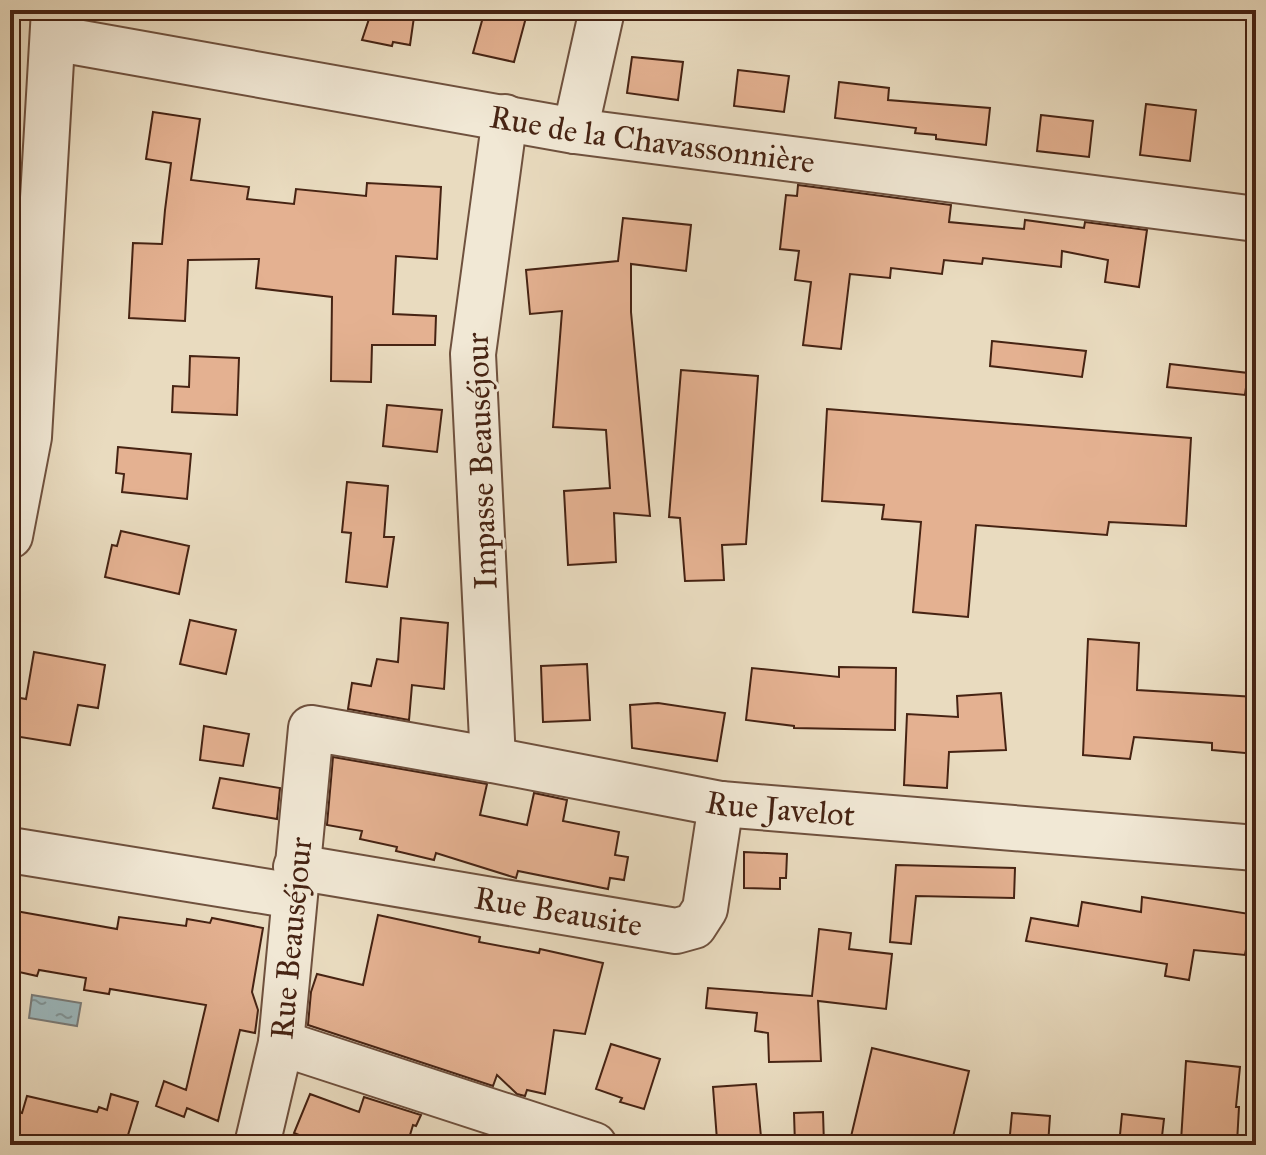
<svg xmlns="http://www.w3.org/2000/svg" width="1266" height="1155" viewBox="0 0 1266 1155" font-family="'IM FELL Great Primer',serif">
	<defs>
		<pattern id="water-ripples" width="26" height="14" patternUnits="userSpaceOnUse" patternTransform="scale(2)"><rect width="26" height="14" fill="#9cb8bd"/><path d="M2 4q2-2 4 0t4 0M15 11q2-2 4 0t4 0" fill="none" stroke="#819598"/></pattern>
	</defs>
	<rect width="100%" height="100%" fill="#e9dbbf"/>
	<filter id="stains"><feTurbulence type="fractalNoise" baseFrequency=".0025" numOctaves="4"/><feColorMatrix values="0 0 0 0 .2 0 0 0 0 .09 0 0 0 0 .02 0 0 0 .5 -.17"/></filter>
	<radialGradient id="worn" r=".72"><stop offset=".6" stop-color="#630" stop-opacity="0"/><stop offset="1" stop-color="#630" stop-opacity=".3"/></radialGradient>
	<path fill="url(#water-ripples)" stroke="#7a7c79" stroke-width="2" d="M32,995L81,1003L77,1026L29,1018Z"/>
	<path fill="#e4b191" stroke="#462313" stroke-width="2" d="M372,10H415L410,45L393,42L392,46L362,40Z
		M485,10H528L514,62L473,53Z
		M632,57L683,62L678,100L627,93Z
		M738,70L789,76L784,112L734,106Z
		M839,82L889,88L888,100L990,108L986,145L936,139V135L915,133L916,128L835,118Z
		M1146,104L1196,110L1190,161L1140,155Z
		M153,112L200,119L191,180L249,187L247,199L294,204L296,189L366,196L367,183L441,187L437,259L396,256L393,314L436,316L435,345H372L371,382L331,381L332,297L256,288L259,259L188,260L185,321L129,318L133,243L162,244L165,210L171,163L146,159Z
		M1041,115L1093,121L1089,157L1037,151Z
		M798,185L951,205L949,222L1024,229L1025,220L1084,228L1085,222L1147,230L1139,287L1105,282L1108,260L1062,251L1061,267L983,258L982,264L944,260L942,274L891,268L890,278L850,274L841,349L803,345L811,282L795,280L799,251L780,249L786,195L797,196Z
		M623,218L691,225L686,271L631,264V312L650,516L614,513L616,562L568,565L564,491L610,488L606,430L553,427L562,311L530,314L526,270L618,261Z
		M992,341L1086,351L1082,377L990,366Z
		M190,356L239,358L237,415L172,412L173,386L189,387Z
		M1170,364L1248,373L1245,395L1167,387Z
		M681,370L758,376L746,544L722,545L724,580L685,581L680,518L669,517Z
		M387,405L442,410L437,452L383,446Z
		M827,409L1191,438L1186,526L1109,522L1107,535L976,525L968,617L913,612L921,522L882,519L884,505L822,501Z
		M118,447L191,454L187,499L122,492L124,474L116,473Z
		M347,482L388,486L384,537H394L387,587L346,582L351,533L342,532Z
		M121,531L189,546L179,594L105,577L112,545L117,546Z
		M401,618L448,623L444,689L412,685L409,720L348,709L352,683L371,686L377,659L398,662Z
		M190,620L236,630L226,674L180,664Z
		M1088,639L1139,643L1137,690L1256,697V754L1212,750V743L1134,737L1130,759L1083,755Z
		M34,652L105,665L98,708L78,705L70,745L14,736L20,698L26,699Z
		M587,664L590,720L543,722L541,666Z
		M839,667L896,668L895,730L794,728V726L746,720L752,668L839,677Z
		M1001,693L1006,750L949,752L947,788L904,785L907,714L958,717L957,696Z
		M658,703L725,713L717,761L632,748L630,705Z
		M204,726L249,734L243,766L200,760Z
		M333,757L487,784L480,815L527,825L534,793L567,800L563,821L619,832L615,855L628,857L624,880L610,878L608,889L518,871L516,878L436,853L434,860L396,851L397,847L360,839L362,831L327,825Z
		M220,778L280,788L277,819L213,808Z
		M744,852L787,854L786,878H780V889L744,888Z
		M896,865L1015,868L1014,898L916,896L911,944L890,942Z
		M1142,897L1256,915V945L1247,944L1245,955L1194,950L1189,980L1165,976L1167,964L1026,941L1031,918L1078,926L1082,902L1141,912Z
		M10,910L117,929L119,917L186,926L187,919L210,923L212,918L263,928L252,992L258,1010L255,1033L240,1030L218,1121L187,1108L184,1117L156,1106L164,1081L186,1090L206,1005L110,989L109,994L84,990L86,978L39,970L37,976L10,970Z
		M378,915L480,937L479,942L539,953L540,949L603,963L585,1034L554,1030L545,1094L527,1090L525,1096L517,1094L497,1075L493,1086L308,1025L311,992L317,974L363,985Z
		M819,929L851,933L849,949L892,954L886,1009L818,1001L821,1061L769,1062L768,1033L755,1031L757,1013L706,1008L708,988L812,996Z
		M611,1044L660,1059L644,1109L620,1102L622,1098L596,1089Z
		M872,1048L969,1071L951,1145H849Z
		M1186,1061L1240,1067L1236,1107H1239L1237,1143L1181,1141Z
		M756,1084L761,1137L717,1140L713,1087Z
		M111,1094L138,1102L125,1145H10V1110L22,1113L27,1096L97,1112L99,1107L107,1110Z
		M310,1094L359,1112L364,1097L421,1115L416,1126L413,1125L407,1145H300L304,1137L294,1133Z
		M823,1112L824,1145H795L794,1113Z
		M1012,1113L1050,1116L1048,1145H1009Z
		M1122,1114L1164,1119L1161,1145H1119Z"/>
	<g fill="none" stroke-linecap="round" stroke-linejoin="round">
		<g stroke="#6f513e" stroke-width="48">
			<g id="minor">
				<path id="s1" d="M53,38L575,131L1256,219"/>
				<path d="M575,131L602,10"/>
				<path d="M10,536L29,437L54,10"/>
				<path d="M493,760L473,354L505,117"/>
				<path d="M10,850L294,896"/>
				<path id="s2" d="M296,867L676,931L694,926L705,909L721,804"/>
				<path d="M281,1043L594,1145"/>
				<path id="s3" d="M257,1145L281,1043L311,728L493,760L721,804L1256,848"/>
			</g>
		</g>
		<use href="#minor" stroke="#f1e8d5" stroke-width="44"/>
	</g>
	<g text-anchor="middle" stroke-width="6" stroke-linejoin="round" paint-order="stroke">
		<g font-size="32" fill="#462313" stroke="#f1e8d5">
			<text dy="11" stroke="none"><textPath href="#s1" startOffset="608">Rue de la Chavassonnière</textPath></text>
			<text transform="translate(481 461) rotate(-92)" y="11">Impasse Beauséjour</text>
			<text dy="11" stroke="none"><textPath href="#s3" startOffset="898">Rue Javelot</textPath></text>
			<text dy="11" stroke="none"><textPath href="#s2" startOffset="266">Rue Beausite</textPath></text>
			<text dy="11" stroke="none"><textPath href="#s3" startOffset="210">Rue Beauséjour</textPath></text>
		</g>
	</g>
	<rect width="1266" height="1155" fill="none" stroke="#e9dbbf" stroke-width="40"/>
	<rect x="12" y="12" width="1242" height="1131" fill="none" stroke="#462313" stroke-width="4"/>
	<rect x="20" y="20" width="1226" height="1115" fill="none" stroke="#462313" stroke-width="2"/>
	<rect width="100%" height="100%" filter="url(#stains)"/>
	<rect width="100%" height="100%" fill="url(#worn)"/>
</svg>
